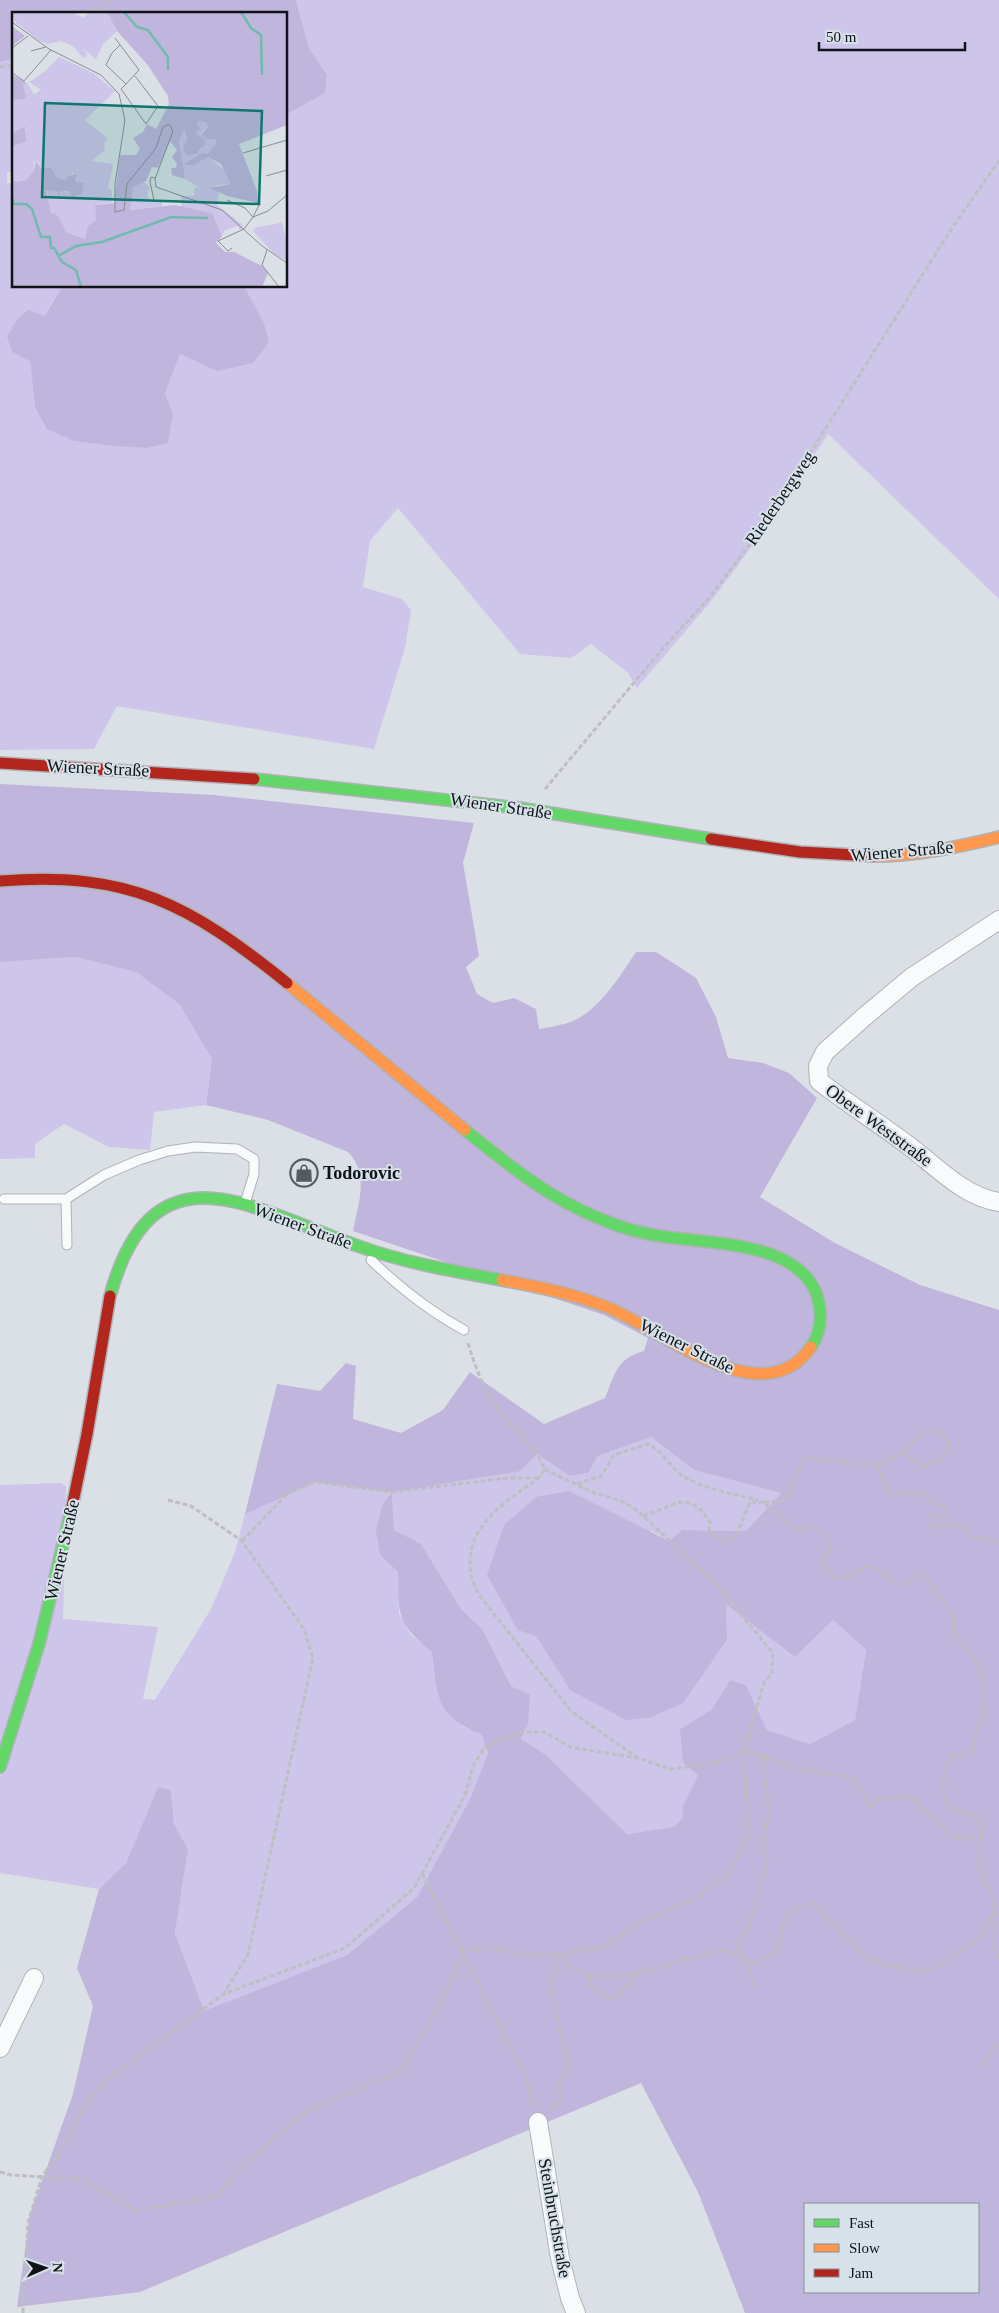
<svg xmlns="http://www.w3.org/2000/svg" width="999" height="2313" viewBox="0 0 999 2313" font-family="Georgia,serif">
	<rect width="100%" height="100%" fill="#dae0e5"/>
	<path fill="#cec5ea" d="M296,0H999V599L828,434L770,522L712,600L637,688L628,673L591,644L571,658L520,654L398,508L370,541L363,587L402,599L411,610L405,648L374,749L117,706L94,749L0,750V62L14,59V170L7,173V183H14V286H63L43,316L30,361L35,407L74,441L146,448L173,413L165,393L180,353L251,301L244,286H286V115L325,93L327,75L309,48Z
		M76,957L136,972L179,1004L212,1059L206,1105L154,1112L150,1150L109,1147L64,1124L35,1144V1158L0,1159V962Z
		M651,1437L694,1470L781,1493L746,1531L682,1530L669,1541L652,1531L536,1636L570,1690L726,1603L795,1657L833,1620L866,1650L855,1720L810,1744L767,1730L746,1685L730,1680L712,1709L680,1729L698,1775L682,1808L683,1817L674,1827L627,1834L546,1755L521,1739L528,1724L529,1695L511,1686L483,1630L461,1609L421,1545L394,1530L392,1493L380,1555L398,1572L399,1614L410,1634L432,1652L462,1726L481,1734L488,1753L470,1799L417,1897L347,1955L204,2012L175,1933L188,1849L174,1824L171,1790L158,1787L126,1863L99,1889L0,1873V1485L61,1483L66,1486L63,1619L158,1627L143,1699L155,1700L211,1609L235,1552L245,1514L288,1493L316,1482L392,1492L537,1454L570,1476L588,1473L598,1456Z"/>
	<path fill="#c0b5dc" fill-rule="evenodd" d="M0,0H296L309,48L327,75L325,93L286,115V14H14V59L0,62Z
		M63,286H244L264,324L269,342L253,363L217,371L180,354L165,393L173,413L168,443L146,448L115,446L74,441L47,429L35,407L30,361L12,352L7,336L17,320L28,310L44,316Z
		M0,784L214,795L474,823L463,863L479,956L466,967L477,994L493,1003L514,998L536,1009L539,1029C550,1027 563,1025 573,1021C599,1010 621,975 636,952H656L696,978L716,1017L728,1058L763,1063L789,1073L817,1098L760,1197L835,1243L920,1285L999,1310V2313H745L698,2192L641,2083L140,2292L17,2307L30,2215L73,2094L93,2006L77,1968L99,1889L126,1863L158,1787L171,1790L174,1824L188,1849L175,1933L204,2011L347,1955L417,1897L470,1799L488,1753L481,1734C435,1716 438,1696 432,1652C396,1622 399,1617 398,1572L380,1555L376,1530L382,1506L392,1492L316,1482L245,1514L277,1384L320,1391L346,1363L356,1366L353,1419L401,1433L443,1410L470,1372L544,1424L605,1398C615,1374 616,1359 644,1351L648,1338L604,1315L353,1231C358,1204 370,1174 348,1152L268,1120L206,1105L212,1059L179,1004L136,972L76,957L0,962ZM651,1437L694,1470L781,1493L746,1531L682,1530L669,1541L569,1491L536,1497L504,1525L487,1575L518,1630L536,1636L570,1690L626,1720L649,1718L683,1703L727,1640L726,1604L795,1657L833,1620L866,1650L855,1720L810,1744L767,1730L746,1685L730,1680L712,1709L680,1729L683,1762L698,1775L682,1808L683,1817L674,1827L627,1834L546,1755L521,1739L528,1724L530,1695L511,1686L483,1630L461,1609L421,1544L394,1530L392,1492L520,1471L537,1454L570,1476L588,1473L598,1456ZM805,2204H978V2292H805Z"/>
	<g fill="none" stroke-linecap="round" stroke-linejoin="round">
		<g stroke="#afb3b7" stroke-width="11">
			<path id="lane" d="M4,1199H66L104,1175L139,1160L168,1151L195,1147L237,1149L254,1159V1174L245,1203
				M66,1199L67,1245
				M371,1260C400,1288 429,1311 464,1330"/>
		</g>
		<g stroke="#afb3b7" stroke-width="20">
			<path id="street" d="M999,920L912,977L864,1017L825,1052L818,1066L819,1081C848,1104 879,1123 909,1146C936,1166 964,1197 999,1202
				M0,2048L34,1978
				M538,2122L560,2258L570,2298L576,2313"/>
		</g>
		<g stroke="#afb3b7" stroke-width="14">
			<path id="fast" d="M254,779L519,808L711,839
				M465,1130C507,1164 550,1199 601,1219C621,1228 644,1234 666,1237C714,1244 807,1242 819,1303C822,1319 820,1334 811,1347
				M110,1296C153,1139 252,1209 358,1246C405,1263 453,1271 502,1280
				M0,1767L39,1644L72,1507"/>
		</g>
		<g stroke="#afb3b7" stroke-width="14">
			<path id="slow" d="M874,856C916,856 958,847 999,837
				M287,983L465,1130
				M502,1280C538,1287 575,1294 609,1308C662,1330 763,1417 811,1347"/>
		</g>
		<g stroke="#afb3b7" stroke-width="14">
			<path id="jam" d="M0,763L254,779
				M711,839L800,852L874,856
				M0,881C129,871 189,904 287,983
				M72,1507L87,1434L110,1296"/>
		</g>
		<path stroke="#bebfc0" stroke-width="3" stroke-dasharray="5 2.5" stroke-linecap="butt" d="M87,14L109,0
			M0,67L14,65
			M545,789L663,648L709,598L768,520L952,228L999,161
			M468,1343C475,1367 484,1390 499,1411C513,1431 536,1445 544,1469C541,1480 532,1482 523,1489C495,1509 464,1534 471,1573C472,1581 476,1588 479,1595L572,1712L635,1756
			M877,1465L890,1495L921,1492L945,1509L947,1517L930,1514L931,1527L968,1526L969,1537L999,1542
			M577,1484L601,1476L614,1455L648,1444C665,1454 666,1461 679,1473C697,1488 735,1494 758,1500
			M168,1500L191,1506L242,1541L304,1629L313,1658L248,1955L224,1993
			M764,1502L784,1501L805,1458L877,1465L903,1452L923,1433L936,1430L944,1436L950,1446C943,1460 934,1463 919,1465L903,1452
			M643,1516L680,1502L691,1503L701,1510L710,1522L709,1533L723,1542L736,1535L750,1502H763L796,1531L813,1528L825,1534L831,1548L822,1561L826,1572L838,1579L860,1571L863,1566L876,1568L894,1584H906L917,1574L930,1580L935,1590L953,1614L954,1633L974,1658L982,1678L985,1696L983,1717L976,1732L973,1750L962,1756L952,1755C944,1770 936,1795 952,1808C958,1813 967,1814 975,1815L982,1826L979,1870L996,1905L994,1943L999,1959
			M242,1541L288,1493L316,1482L392,1492L507,1478H540
			M763,1756L791,1767L854,1778L863,1793L869,1807L877,1799L909,1796L953,1838L968,1839L982,1837
			M422,1873L524,2073L534,2106
			M590,1976V1985L602,1995L617,1998L638,1973
			M980,2066L999,2043
			M551,2110L561,2101L559,2083L569,2070L551,1989L558,1954L569,1965L590,1976L629,1975L723,1950L755,1962L777,1953L785,1915L811,1902L868,1959L899,1968L931,1970L980,1938L996,1905L999,1904
			M0,2172L11,2175L84,2179L135,2210L215,2197L242,2165L310,2109L402,2071L444,1996L464,1951L491,1948L522,1954H558L602,1948L643,1921L698,1897L729,1873L748,1838L744,1752L764,1682L772,1673L773,1653L719,1588L638,1511L624,1502L592,1492L544,1469
			M23,2313L28,2223L42,2176L59,2154L85,2105L109,2078L224,1994L345,1948L414,1888L465,1795L473,1766L485,1747L520,1732H545L570,1747L638,1758L670,1769L716,1763L744,1752L763,1756L769,1816L764,1830L763,1846L767,1863L748,1929L736,1942L757,1991"/>
		<use href="#lane" stroke="#f9fafb" stroke-width="9"/>
		<use href="#street" stroke="#f9fafb" stroke-width="18"/>
		<use href="#fast" stroke="#63d668" stroke-width="11"/>
		<use href="#slow" stroke="#ff974d" stroke-width="11"/>
		<use href="#jam" stroke="#b3261e" stroke-width="11"/>
	</g>
	<defs>
		<g id="shop-ring" transform="scale(1.4375)"><circle r="9.5" fill="#d6e1e9" stroke="#575b5e" stroke-width="1.5"/><path d="M-5-2.5h2.3a2.7 3.5 0 0 1 5.4 0H5L5.5 6h-11ZM-1.5-2.5h3a1.5 2.3 0 0 0-3 0Z" fill="#575b5e"/></g>
	</defs>
	<g fill-rule="evenodd">
		<use href="#shop-ring" x="304" y="1173"/>
	</g>
	<g text-anchor="middle" stroke-width="4" stroke-linejoin="round" paint-order="stroke">
		<g font-size="18" fill="#101416" stroke="#d6e1e9">
			<text transform="translate(780 498) rotate(-56)" y="6">Riederbergweg</text>
			<text transform="translate(98 768) rotate(3)" y="6">Wiener Straße</text>
			<text transform="translate(501 806) rotate(8)" y="6">Wiener Straße</text>
			<text transform="translate(902 851) rotate(-5)" y="6">Wiener Straße</text>
			<text transform="translate(879 1125) rotate(36)" y="6">Obere Weststraße</text>
			<text transform="translate(303 1226) rotate(20)" y="6">Wiener Straße</text>
			<text transform="translate(687 1346) rotate(26)" y="6">Wiener Straße</text>
			<text transform="translate(62 1550) rotate(-77)" y="6">Wiener Straße</text>
			<text transform="translate(555 2218) rotate(80)" y="6">Steinbruchstraße</text>
		</g>
		<g font-size="18" font-weight="bold" fill="#101416" stroke="#d6e1e9" text-anchor="start">
			<text x="323" y="1179">Todorovic</text>
		</g>
	</g>
	<g transform="translate(12 12)">
		<rect width="275" height="275" fill="#dae0e5"/>
		<path d="M1,0H60L72,6L76,0H95L105,19L91,32L84,47L73,38L69,39H74L75,44L71,46L62,35L49,29L35,32L26,28L2,9ZM47,45L81,61L103,79L73,108L96,127L92,131L93,138L79,149L101,152L96,176L100,179V190L83,193L84,208L78,213L73,227L54,220L37,195L35,177L45,178L46,185L48,179H52L68,183L67,171L61,161L54,168L45,166L39,155L30,157L26,149L22,150V159L14,168L4,170L0,167V134L13,122L14,117L12,114L0,121V88L14,84L10,77L11,74L15,71L22,82L29,78L17,70L32,60ZM187,109L194,110L196,115L190,120L202,127L204,132L195,142L172,153L184,152L196,145L214,159L219,172L204,173L207,182L205,193L232,214L228,218L225,214L212,219L210,224L200,201L169,195V184H182L183,175L190,177L173,167L167,129L172,116L185,140L190,137L183,122ZM130,169L138,175L135,183L139,189L150,190V194L118,198L121,175ZM270,210L275,231V249L261,241L241,219L244,215L259,213L261,240L259,213Z" fill="#cec5ea"/>
		<path d="M95,0H275V113L227,132L245,179L246,191L215,184L198,176L219,172L209,152L196,145L182,153H171L173,167L160,163L159,156H164L165,152L160,145L165,138L158,129L146,156L140,155L134,169L121,175L118,198L163,193L200,201L210,224L204,231L213,240H222L250,254L256,261L250,275H0V167L4,170L14,168L22,159L24,149L30,157L39,155L45,166L54,168L56,164L64,162V169L72,171L70,182L61,185L56,179H48L47,185L44,178L34,179L39,200L46,204L54,220L73,227L76,214L84,208L83,193L102,191L108,143H124L128,137L121,126L131,120L135,112L144,117L157,92L156,84L135,52L105,19ZM187,109L194,110L196,115L190,122L194,127H203L204,132L195,142L190,141L171,153L167,129L172,117L176,127L171,136L174,143L184,142L193,132L192,126L183,122L188,116L185,112ZM0,14L13,24L0,34ZM0,63L15,71L11,74L14,84L12,87L0,88ZM13,114L14,130L0,134V121Z" fill="#c0b5dc" fill-rule="evenodd"/>
		<path fill="none" stroke="#70bbaf" stroke-width="2.5" d="M112,0L125,15L136,18L156,45V58M229,0L239,16L249,23L250,63M0,185L2,192H14L20,197L29,225H38L39,236H42L50,250L64,258L69,275M46,244L64,234L90,230L159,205L196,206"/>
		<path fill="none" stroke="#898e92" stroke-width="1" d="M0,10L37,37L89,63L107,82L113,108L103,172V200L112,198L115,172L144,136L151,115L157,112L161,119L143,167L144,175L210,198L250,234L275,251M103,26L127,58L114,72M108,33L100,41L94,53L114,72L109,77M0,36L16,24M19,39L34,35M0,61L12,69L39,38M109,77L134,112L146,94L123,64M231,141L275,128M254,164L275,158M142,188L138,170L139,165L143,166M215,188L233,196L241,205L248,191M220,236L216,239L206,229L232,217L241,205L256,199L275,183M255,238L250,253L267,275"/>
		<path fill="#0f766e" fill-opacity="0.15" stroke="#0f766e" stroke-width="2.5" d="M33,91L250,99L247,192L30,185Z"/>
		<rect width="275" height="275" fill="none" stroke="#101416" stroke-width="2.5"/>
	</g>
	<rect x="804" y="2203" width="175" height="90" fill="#d6e1e9" stroke="#878f95"/>
	<rect x="814" y="2219" width="25" height="8" fill="#63d668" stroke="#878f95"/>
	<text x="849" y="2228" font-size="15" fill="#101416">Fast</text>
	<rect x="814" y="2244" width="25" height="8" fill="#ff974d" stroke="#878f95"/>
	<text x="849" y="2253" font-size="15" fill="#101416">Slow</text>
	<rect x="814" y="2269" width="25" height="8" fill="#b3261e" stroke="#878f95"/>
	<text x="849" y="2278" font-size="15" fill="#101416">Jam</text>
	<g transform="translate(45 2268) rotate(88)" stroke="#d6e1e9" stroke-width="4" paint-order="stroke">
	<path d="M0-4L9 19L0 12L-9 19Z" fill="#101416"/>
	<text y="-8" font-size="14" font-weight="bold" text-anchor="middle" fill="#101416">N</text>
	</g>
	<path d="M819 42v8h146v-8" fill="none" stroke="#101416" stroke-width="2.5"/>
	<text x="826" y="42" font-size="15" fill="#101416" stroke="#d6e1e9" stroke-width="4" paint-order="stroke">50 m</text>
</svg>
